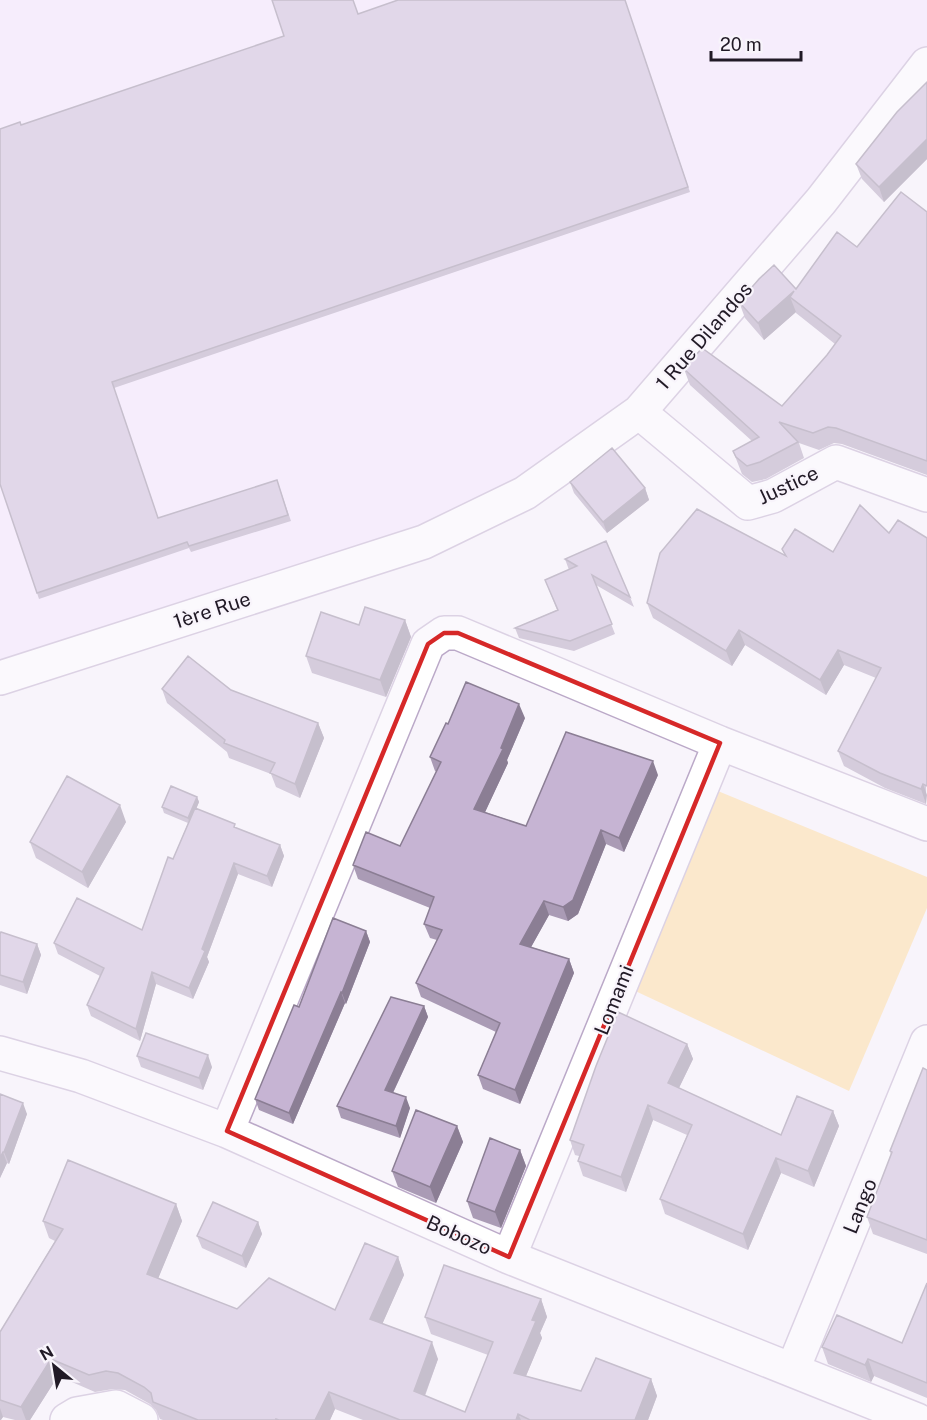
<svg xmlns="http://www.w3.org/2000/svg" width="927" height="1420" viewBox="0 0 927 1420" font-family="'Public Sans',sans-serif">
	<rect width="100%" height="100%" fill="#f8f4fb"/>
	<path fill="#f3e5fd" d="M0,0H927V52L610,420L438,533L0,681Z"/>
	<path fill="#ffd992" d="M713,789L927,877V908L849,1091L631,989Z"/>
	<g fill="none" stroke-linecap="round" stroke-linejoin="round">
		<g stroke="#bba9c8" stroke-width="36">
			<path id="street" d="M639,412L748,503L773,496L836,462L927,495
				M0,678L424,542L525,493L639,412L821,201L927,64
				M0,1053L81,1076L227,1131L509,1257L917,1420
				M227,1131L428,644L444,633H458L720,743L927,824
				M509,1257L720,743
				M793,1369L927,1042
				M67,1420L77,1414L116,1407L141,1420"/>
		</g>
		<use href="#street" stroke="#fff" stroke-width="33"/>
	</g>
	<path fill="#aa9bb5" d="M625,0L690,192L114,388L158,518L277,480L291,521L191,552L189,548L39,599L37,593L21,125L358,14Z
		M927,82V159L884,202L862,179L856,164Z
		M927,212V475L842,444L834,443L819,450L799,443L804,458L766,479L752,482L742,474L733,451L752,441L690,385L684,369L782,406L827,355L835,344L796,313V312L764,340L745,318L739,302L796,289L857,247Z
		M570,482L645,488L649,500L607,533L574,493Z
		M889,533L927,538L926,804L885,788L844,766L838,751L876,678L844,665L826,695L745,645L732,666L653,618L647,603L785,555L782,549L833,552Z
		M565,559L630,597L634,607L596,585L615,634L574,651L519,638L515,628L557,610L545,580L569,570Z
		M405,620L411,637L386,697L312,673L306,656L359,625Z
		M162,689L231,690L318,723L324,738L300,798L276,787L271,774L229,758L227,752L167,703Z
		M525,718L507,760L508,763L485,812L526,826L658,775L624,852L606,844L578,914L568,921L549,915L531,947L569,959L574,973L520,1104L483,1089L478,1075L496,1032L421,997L416,983L437,940L430,938L424,924L430,908L358,879L353,865L400,846L437,772L435,771L430,757L448,724Z
		M197,797L199,802L196,809L237,829L280,845L284,856L272,887L238,874L207,957L209,962L193,999L156,984L140,1041L91,1016L87,1005L100,976L58,954L54,943L142,930L173,859L188,823L164,813L162,807Z
		M126,822L88,888L36,858L30,842Z
		M366,931L370,942L346,1004L345,1003L293,1124L259,1110L255,1099L299,1007Z
		M0,934L37,944L41,955L27,994L0,985Z
		M424,1006L428,1017L393,1093L410,1108L400,1138L341,1118L337,1106Z
		M687,1044L693,1059L679,1088L781,1135L833,1111L839,1126L814,1187L781,1173L748,1250L665,1214L660,1199L687,1135L653,1120L626,1192L583,1176L578,1161L579,1156L575,1155L570,1140Z
		M137,1056L212,1067L203,1090L141,1067Z
		M927,1070V1254L873,1234L867,1217L891,1155L890,1151Z
		M0,1094L27,1114L9,1164L7,1163L0,1178Z
		M457,1126L463,1142L436,1203L398,1187L392,1171Z
		M520,1150L526,1166L501,1228L473,1218L467,1201Z
		M176,1204L182,1221L158,1278L237,1309L335,1310L398,1257L404,1275L382,1324L438,1359L425,1396L465,1412L488,1355L431,1334L425,1317L541,1299L547,1317L540,1333L542,1338L526,1376L581,1391L651,1379L657,1396L648,1420H363L335,1409L330,1420H163L160,1419L156,1410L150,1404L125,1390L113,1389L95,1392L58,1376L30,1420H15L3,1417L0,1420V1332L55,1241L49,1238L43,1221Z
		M258,1222L262,1234L246,1268L202,1248L197,1236Z
		M927,1283V1398L874,1376L871,1382L828,1364L822,1347L902,1343Z"/>
	<path fill="#8b7e94" d="M927,139V159L884,202L879,187Z
		M794,291L790,297L796,312L764,340L758,323Z
		M645,488L649,500L607,533L603,522Z
		M405,620L411,637L386,697L380,680Z
		M739,630L745,645L732,666L726,651Z
		M838,650L844,665L826,695L820,680Z
		M519,704L525,718L507,760L508,763L480,823L474,809Z
		M318,723L324,738L300,798L295,784Z
		M653,761L658,775L624,852L619,838Z
		M923,784L927,795L926,804L921,789Z
		M197,797L199,802L190,824L188,818Z
		M120,805L126,822L88,888L82,872Z
		M601,830L606,844L578,914L568,921L563,907Z
		M280,845L284,856L272,887L267,876Z
		M234,863L238,874L207,957L209,962L193,999L189,988L202,949Z
		M544,901L549,915L525,958L520,944Z
		M366,931L370,942L346,1004L342,993Z
		M37,944L41,955L27,994L23,982Z
		M569,959L574,973L520,1104L515,1090Z
		M152,972L156,984L140,1041L136,1029Z
		M341,992L345,1003L293,1124L289,1113Z
		M424,1006L428,1017L389,1101L385,1090Z
		M687,1044L693,1059L674,1098L668,1083Z
		M208,1055L212,1067L203,1090L199,1078Z
		M406,1097L410,1108L400,1138L396,1126Z
		M23,1103L27,1114L9,1164L4,1152Z
		M648,1105L653,1120L626,1192L621,1177Z
		M833,1111L839,1126L814,1187L808,1171Z
		M457,1126L463,1142L436,1203L430,1187Z
		M520,1150L526,1166L501,1228L495,1212Z
		M3,1152L7,1163L0,1178V1158Z
		M776,1158L781,1173L748,1250L743,1234Z
		M176,1204L182,1221L153,1291L147,1274Z
		M258,1222L262,1234L246,1268L242,1256Z
		M398,1257L404,1275L377,1336L370,1319Z
		M541,1299L547,1317L540,1333L542,1338L520,1390L514,1373L532,1320Z
		M432,1342L438,1359L420,1408L414,1391Z
		M51,1359L58,1376L30,1420H26L21,1407Z
		M868,1359L874,1376L871,1382L865,1365Z
		M651,1379L657,1396L648,1420H635Z
		M329,1392L335,1409L330,1420H315Z
		M0,1408L3,1417L1,1420H0Z
		M518,1414L521,1420H516Z"/>
	<path fill="#c6b4d3" stroke="#8b7e94" stroke-width="1.5" d="M272,0H353L358,14L398,0H625L688,187L112,382L158,518L277,480L288,515L189,546L187,542L37,593L0,484V129L20,122L21,125L284,36Z
		M927,82V139L879,187L856,164L897,112Z
		M901,192L927,212V461L836,428L828,427L813,433L779,422L798,442L760,462L747,466L736,457L733,451L759,437L684,369L702,348L782,406L827,355L841,336L790,297L794,291L758,323L739,302L759,279L774,265L796,289L837,232L857,247Z
		M612,448L645,488L603,522L570,482Z
		M860,505L889,533L898,520L927,538V786L923,784L921,789L880,773L838,751L881,668L838,650L820,680L739,630L726,651L647,603L660,553L697,509L786,556L782,549L795,529L833,552Z
		M606,541L630,597L592,575L612,624L570,641L515,628L558,610L545,580L577,566L565,559Z
		M365,607L405,620L380,680L306,656L321,612L359,625Z
		M188,656L231,690L318,723L295,784L270,773L275,763L224,743L225,740L162,689Z
		M466,682L519,704L501,748L503,749L474,809L526,826L566,732L653,761L619,838L601,830L573,900L563,907L544,901L520,944L569,959L515,1090L478,1075L500,1023L416,983L442,930L424,924L434,897L353,865L366,832L400,846L441,762L430,757L446,723L448,724Z
		M67,776L120,805L82,872L30,842Z
		M171,786L197,797L188,818L162,807Z
		M195,808L235,824L234,827L280,845L267,876L234,863L202,949L205,951L189,988L152,972L136,1029L87,1005L104,968L54,943L77,898L142,930L168,857L173,859Z
		M333,918L366,931L342,993L341,992L289,1113L255,1099L294,1005L299,1007Z
		M1,932L37,944L23,982L0,975V934Z
		M391,997L424,1006L385,1090L406,1097L396,1126L337,1106Z
		M618,1012L687,1044L668,1083L781,1135L797,1096L833,1111L808,1171L776,1158L743,1234L660,1199L692,1125L648,1105L621,1177L578,1161L584,1145L570,1140L596,1066Z
		M146,1033L208,1055L199,1078L137,1056Z
		M923,1068L927,1070V1240L867,1217L892,1152L890,1151Z
		M0,1094L23,1103L4,1152H3L0,1158Z
		M416,1110L457,1126L430,1187L392,1171Z
		M490,1138L520,1150L495,1212L467,1201Z
		M68,1160L176,1204L147,1274L237,1309L269,1278L335,1310L365,1243L398,1257L370,1319L432,1342L414,1391L465,1412L493,1342L425,1317L444,1265L541,1299L532,1320L536,1321L514,1373L581,1391L596,1358L651,1379L635,1420H636H530L518,1414L516,1420H400L329,1392L315,1420H279L276,1419V1420H198L153,1402L151,1393L144,1387L118,1373L106,1371L89,1375L51,1359L21,1407L0,1400V1332L63,1229L43,1221Z
		M213,1202L258,1222L242,1256L197,1236Z
		M927,1283V1383L868,1359L865,1365L822,1347L837,1315L902,1343Z"/>
	<path d="M0 0H927V1420H0ZM444,633H458L720,743L509,1257L227,1131L428,644Z" fill="#f8f4fb" fill-opacity=".55" fill-rule="evenodd"/>
	<path fill="none" stroke="#d62828" stroke-width="4.5" stroke-linejoin="round" d="M444,633H458L720,743L509,1257L227,1131L428,644Z"/>
	<g text-anchor="middle" stroke-width="4.5" stroke-linejoin="round" paint-order="stroke">
		<g font-size="20" fill="#211a26" stroke="#f8f4fb">
			<text transform="translate(704 336) rotate(-49)" y="7">1 Rue Dilandos</text>
			<text transform="translate(788 485) rotate(-25)" y="7">Justice</text>
			<text transform="translate(212 610) rotate(-18)" y="7">1ère Rue</text>
			<text transform="translate(614 1000) rotate(-68)" y="7">Lomami</text>
			<text transform="translate(860 1206) rotate(-68)" y="7">Lango</text>
			<text transform="translate(459 1235) rotate(24)" y="7">Bobozo</text>
		</g>
	</g>
	<g transform="translate(54 1366) rotate(330)" stroke="#f8f4fb" stroke-width="4.5" paint-order="stroke">
	<path d="M0-4.5L10 22L0 15L-10 22Z" fill="#211a26"/>
	<text y="-9" font-size="16" font-weight="bold" text-anchor="middle" fill="#211a26">N</text>
	</g>
	<path d="M711 51v9h90v-9" fill="none" stroke="#211a26" stroke-width="3"/>
	<text x="720" y="51" font-size="18" fill="#211a26" stroke="#f8f4fb" stroke-width="4.5" paint-order="stroke">20 m</text>
</svg>
